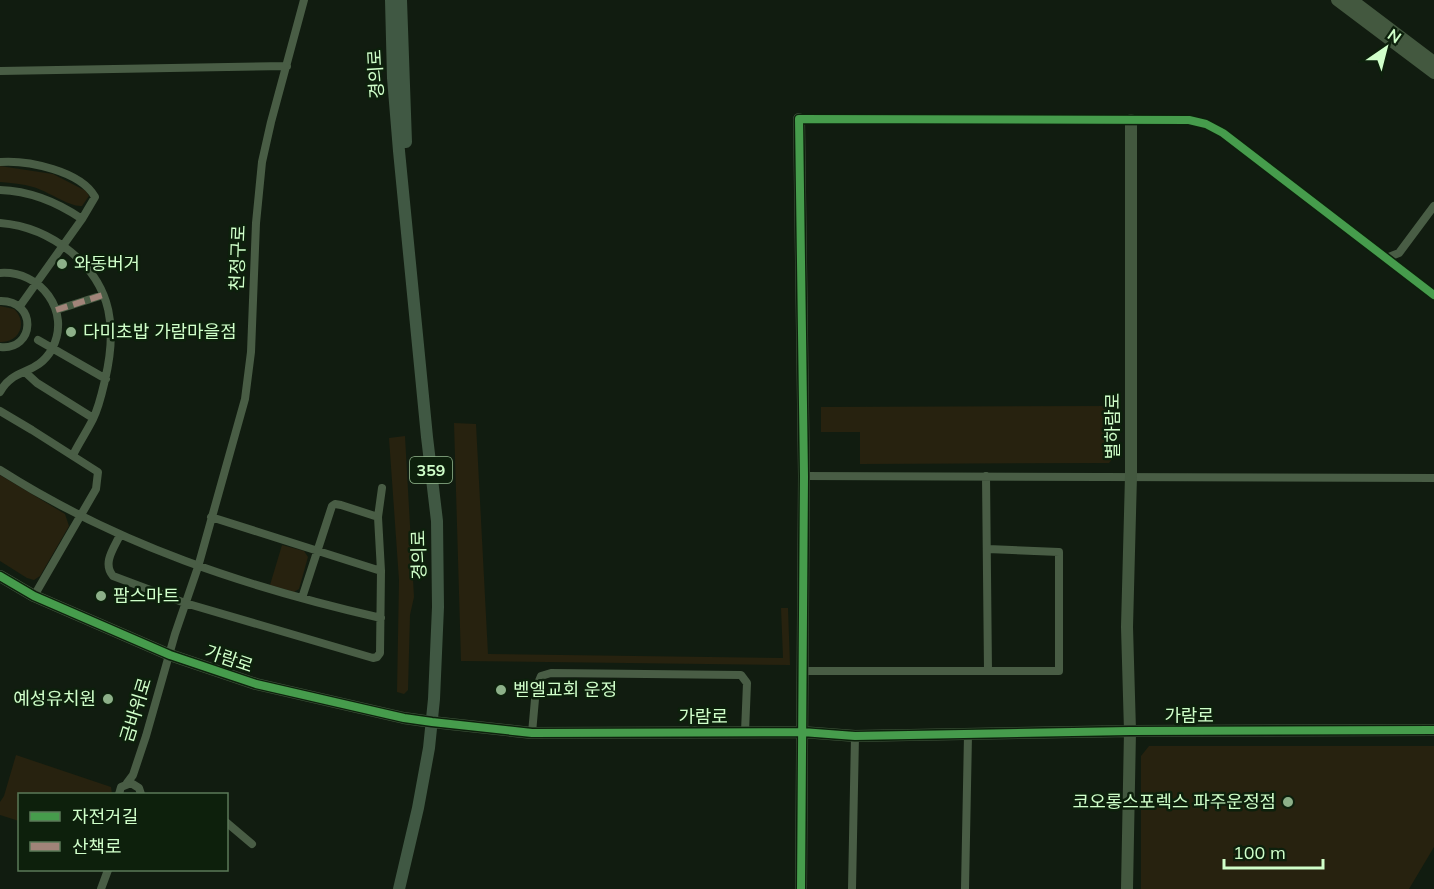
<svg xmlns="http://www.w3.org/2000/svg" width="1434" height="889" viewBox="0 0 1434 889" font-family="Mulish,'Noto Sans KR',sans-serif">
	<rect width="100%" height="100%" fill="#111c10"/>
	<path fill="#27220f" d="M0,166L53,174L86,191L89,196L82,206C69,207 48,191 33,187C23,184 11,183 0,182Z
		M0,306L14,309C28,322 20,343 0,342Z
		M1113,406V458L1109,463L860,464V432H821V407Z
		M454,423L476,424L488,654L783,658L781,608H788L790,665L461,661Z
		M405,436L414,597L410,615L408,690L404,694L397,692L399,580L389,438Z
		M0,475L65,514L69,526L40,576L34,580L27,578L0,561Z
		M282,545L304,551L308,557L299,589L294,592L270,585Z
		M1149,746H1434V847L1409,889H1141V756Z
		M16,755L111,787L112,794H20L19,821L0,815V802L4,796Z"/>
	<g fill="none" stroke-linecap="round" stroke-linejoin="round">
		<path stroke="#495d45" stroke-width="8" d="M0,71L287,66
			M799,119L1189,120L1206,124L1223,133L1434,295
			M0,162C28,160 81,171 95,197L82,219L20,306
			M0,190C31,191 57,202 82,219
			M0,223C26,225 50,235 71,252C113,287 117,329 105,380C102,393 99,407 93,419C87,431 79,443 73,455
			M1386,258L1399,253L1434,206
			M0,273C40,270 72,311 52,349C37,376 13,367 0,392
			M0,301C38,300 35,351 0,347
			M56,310L103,295
			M38,340L106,379
			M25,372L37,383L93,418
			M0,411L32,430L98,472L96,489L34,596
			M0,470C118,545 246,587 381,618
			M804,476L1434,478
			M986,476L988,671
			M211,517L381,571
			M120,535C114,548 102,563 113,576L185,603L373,658L377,657L380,653L381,571L378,517L382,488
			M302,598L332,506L335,504L341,505L378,517
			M803,671H1059V552L988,549
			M532,733L536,688L541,676L551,673L741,675L747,683L745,732
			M127,783L133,775L146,736L175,634L198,567L245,399L251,352L256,223L262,162L271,122L304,0
			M119,794L121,787L131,783L139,788L141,794
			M226,822L252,844
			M101,889L108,870
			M852,889L855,736
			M965,889L968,735"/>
		<path stroke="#43583f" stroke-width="12" d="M1337,0L1434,73
			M1352,0L1434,62
			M799,119L804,476L801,889
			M0,576L34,596L170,655L256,684L404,718L432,722L532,733L802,732L855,736L1130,731L1434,730
			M1127,889L1130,731L1127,627L1131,476V120"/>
		<path stroke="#405843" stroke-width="12" d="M391,0L393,78L399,151L427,437L437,521L438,607L434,699L429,748L418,808L399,889
			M401,0L406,142"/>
		<path stroke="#a18479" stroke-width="6" stroke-dasharray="12 6" stroke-linecap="butt" d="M56,310L103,295"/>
		<g stroke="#0d200c" stroke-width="11">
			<path id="cycleway" d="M0,576L34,596L170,655L256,684L404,718L432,722L532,733L802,732L855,736L1130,731L1434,730
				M801,889L804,476L799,119L1189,120L1206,124L1223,133L1434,295"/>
		</g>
		<use href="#cycleway" stroke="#469c4c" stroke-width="8"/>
	</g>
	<g fill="#8db089" stroke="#0d200c" stroke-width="2">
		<circle cx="62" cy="264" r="6"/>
		<circle cx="71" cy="332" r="6"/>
		<circle cx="101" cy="596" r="6"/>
		<circle cx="501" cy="690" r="6"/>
		<circle cx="108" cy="699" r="6"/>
		<circle cx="1288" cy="802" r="6"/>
	</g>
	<g text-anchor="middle" stroke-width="5" stroke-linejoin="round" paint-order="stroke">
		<rect fill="#0d200c" stroke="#96bc91" stroke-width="1.5" x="410" y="457" width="42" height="26" rx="4.5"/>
		<g font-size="16" font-weight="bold" fill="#d0ffca">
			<text x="431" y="476">359</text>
		</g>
		<g font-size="18" fill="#d0ffca" stroke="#0d200c">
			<text transform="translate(376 74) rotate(-93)" y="6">경의로</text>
			<text transform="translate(238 258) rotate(-88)" y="6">천정구로</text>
			<text transform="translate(1113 426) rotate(-90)" y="6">별하람로</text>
			<text transform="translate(419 555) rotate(-91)" y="6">경의로</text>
			<text transform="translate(229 659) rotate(19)" y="6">가람로</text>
			<text transform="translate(136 710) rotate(-73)" y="6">금바위로</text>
			<text x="1189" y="722">가람로</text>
			<text x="703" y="723">가람로</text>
		</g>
		<g font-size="18" fill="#d0ffca" stroke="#0d200c" text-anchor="start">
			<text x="74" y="270">와동버거</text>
			<text x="83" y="338">다미초밥 가람마을점</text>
			<text x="113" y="602">팜스마트</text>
			<text x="513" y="696">벧엘교회 운정</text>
			<text x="96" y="705" text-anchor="end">예성유치원</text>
			<text x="1276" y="808" text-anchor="end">코오롱스포렉스 파주운정점</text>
		</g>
	</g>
	<rect x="18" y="793" width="210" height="78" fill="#0d200c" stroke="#5b7958" stroke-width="1.5"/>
	<rect x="30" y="812" width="30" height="9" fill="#469c4c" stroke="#5b7958" stroke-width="1.5"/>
	<text x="72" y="823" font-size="18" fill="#d0ffca">자전거길</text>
	<rect x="30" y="842" width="30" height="9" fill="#a18479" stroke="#5b7958" stroke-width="1.5"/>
	<text x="72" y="853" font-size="18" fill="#d0ffca">산책로</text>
	<g transform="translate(1386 48) rotate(35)" stroke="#0d200c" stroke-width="4.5" paint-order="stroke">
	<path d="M0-4.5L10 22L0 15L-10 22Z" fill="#d0ffca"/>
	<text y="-9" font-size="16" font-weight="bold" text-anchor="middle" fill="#d0ffca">N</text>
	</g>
	<path d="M1224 859v9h99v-9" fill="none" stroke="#d0ffca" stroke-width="3"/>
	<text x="1233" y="859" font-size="18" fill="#d0ffca" stroke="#0d200c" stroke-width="4.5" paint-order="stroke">100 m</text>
</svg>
